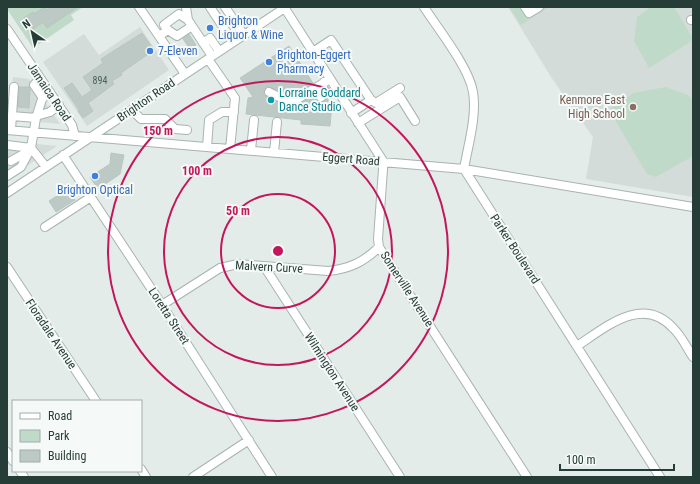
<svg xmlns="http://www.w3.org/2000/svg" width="700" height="484" viewBox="0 0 700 484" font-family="'Roboto Condensed',sans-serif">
	<rect width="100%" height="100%" fill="#e4ece9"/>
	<path fill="#d3dcd8" d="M508,7H693V197L586,179L593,137L551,77Z
		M140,27L169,70L87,126L43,62L84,34L99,55Z
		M13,77L29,79L60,124L9,119Z
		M7,141L57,146L7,179Z"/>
	<path fill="#c0dac9" d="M7,7H83L71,15L74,20L33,48L7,9Z
		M509,7H549L521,25Z
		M651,7H674L692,37L690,42L649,68L634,41L637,17Z
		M666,87L688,95L693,100V156L656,177L647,174L609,110L633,93Z"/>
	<path fill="#bdc9c5" stroke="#b8c5c0" d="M45,7L47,10L51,7H78L47,28L43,22L32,30L24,18L33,12L34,14Z
		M142,33L154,50L121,73L122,75L112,81L114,84L88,103L93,111L83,118L78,111L79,110L64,88L72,83L82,97L92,90L83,77L103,63L101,59Z
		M189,34L196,45L190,49L183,39Z
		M289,46L313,83L291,97L269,87L264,89V95L291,108L313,96L320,102H323L326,98L328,99V103H332L330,126L301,124V120L246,114L248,98L253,97L240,78Z
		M19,87H29L30,89L29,108L18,107Z
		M111,153L124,155L120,174L98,189L90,177L110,164Z
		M68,189L75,200L56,212L49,201Z"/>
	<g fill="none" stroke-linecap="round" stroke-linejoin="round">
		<g stroke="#a7b4b0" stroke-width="10">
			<path id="minor" d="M139,7L185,74
				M210,7L233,42
				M225,7L244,35
				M284,7L383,161V169L378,239L379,247L527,477
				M424,7C438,29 469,67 473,92C477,117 468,145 464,169L660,477
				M525,7L529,13L539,7
				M691,20H693
				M192,26L212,56
				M7,29L72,125L75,136
				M168,30L177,36L192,26L188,20
				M159,36L168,30L164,25L179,14L188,20L186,7
				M203,43L210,38L219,51
				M313,52L331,40L371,100L351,113
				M208,59L235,98L230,149
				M40,78L34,85L43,98
				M269,92L291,103L330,79
				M321,97L324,82
				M371,100L376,103L400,88
				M132,110L141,119H165L175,129L187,130
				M12,116L36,118
				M36,116L50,112L59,105
				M358,123L400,97L415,121
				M7,130L464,169L693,207
				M11,130L14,87
				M7,145L31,148L46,167
				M207,147L209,120L222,112H234
				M251,150L254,120
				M274,152L277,122
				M63,155L162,305L272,477
				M11,161L29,151
				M7,176L21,167L31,148L36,118L42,99L50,92
				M7,193L286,7
				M45,227L91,197
				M264,266L400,477
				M7,267L96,401
				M162,305L220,268L238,264L328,271C349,269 364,262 379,247
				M577,346C606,327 643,294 674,329C682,337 687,348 693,357
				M7,452L13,461
				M141,469L146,477
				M20,471L24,477
				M193,477L249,440"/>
		</g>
		<use href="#minor" stroke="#fff" stroke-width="8"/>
	</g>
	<g fill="none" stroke="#c2185b" stroke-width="2">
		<circle cx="278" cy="251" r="57"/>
		<circle cx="278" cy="251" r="114"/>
		<circle cx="278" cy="251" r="170"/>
	</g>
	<g fill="#3f7fe0" stroke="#f5f9f7" stroke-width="1.5">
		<circle cx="210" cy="28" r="4"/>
		<circle cx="150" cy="51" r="4"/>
		<circle cx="269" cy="62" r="4"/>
		<circle cx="95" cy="176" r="4"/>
	</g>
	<circle fill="#0f9aa8" stroke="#f5f9f7" stroke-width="1.5" cx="271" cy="100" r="4"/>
	<circle fill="#8d6e63" stroke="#f5f9f7" stroke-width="1.5" cx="633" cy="107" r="4"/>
	<g text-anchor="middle" stroke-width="4" stroke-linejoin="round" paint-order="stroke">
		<g font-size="10" fill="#4c5f5a">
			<text x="100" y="84">894</text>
		</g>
		<g font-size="12" fill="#366cbe" stroke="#f5f9f7" text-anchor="start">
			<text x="218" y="25">Brighton<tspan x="218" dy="14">Liquor &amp; Wine</tspan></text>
			<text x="158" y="55">7-Eleven</text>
			<text x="277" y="59">Brighton-Eggert<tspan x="277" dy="14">Pharmacy</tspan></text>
			<text x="95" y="194" text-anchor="middle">Brighton Optical</text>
		</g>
		<g font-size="12" fill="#263c37" stroke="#f5f9f7">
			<text transform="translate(49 92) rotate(56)" y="4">Jamaica Road</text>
			<text transform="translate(146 100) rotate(-34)" y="4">Brighton Road</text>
			<text transform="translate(351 159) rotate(5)" y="4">Eggert Road</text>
			<text transform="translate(515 249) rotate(57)" y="4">Parker Boulevard</text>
			<text transform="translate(269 267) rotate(3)" y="4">Malvern Curve</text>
			<text transform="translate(407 289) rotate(57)" y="4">Somerville Avenue</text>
			<text transform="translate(169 316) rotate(57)" y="4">Loretta Street</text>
			<text transform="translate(51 334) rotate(56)" y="4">Floradale Avenue</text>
			<text transform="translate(332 372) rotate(57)" y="4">Wilmington Avenue</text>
		</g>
		<g font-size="12" fill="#0d838f" stroke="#f5f9f7" text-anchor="start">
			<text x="279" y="97">Lorraine Goddard<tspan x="279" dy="14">Dance Studio</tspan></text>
		</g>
		<g font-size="12" fill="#785e54" stroke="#f5f9f7" text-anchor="end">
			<text x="625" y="104">Kenmore East<tspan x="625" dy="14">High School</tspan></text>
		</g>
	</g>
	<circle cx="278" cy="251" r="6" fill="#c2185b" stroke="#f5f9f7" stroke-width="2"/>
	<g font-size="12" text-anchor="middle" font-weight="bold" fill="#c2185b" stroke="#f5f9f7" stroke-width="4" stroke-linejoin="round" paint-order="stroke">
		<text x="158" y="135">150 m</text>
		<text x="197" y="175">100 m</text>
		<text x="238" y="215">50 m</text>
	</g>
	<rect width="700" height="484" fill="none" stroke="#263c37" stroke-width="16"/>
	<rect x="12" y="400" width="130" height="72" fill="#f5f9f7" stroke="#a2adaa"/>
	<rect x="20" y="413" width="20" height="6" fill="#ffffff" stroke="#a2adaa"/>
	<text x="48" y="420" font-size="12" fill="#263c37">Road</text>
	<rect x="20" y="430" width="20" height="12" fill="#c0dac9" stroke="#a2adaa"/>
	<text x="48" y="440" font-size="12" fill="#263c37">Park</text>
	<rect x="20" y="450" width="20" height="12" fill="#bdc9c5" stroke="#a2adaa"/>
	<text x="48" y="460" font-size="12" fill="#263c37">Building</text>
	<g transform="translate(32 32) rotate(326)" stroke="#f5f9f7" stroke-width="3" paint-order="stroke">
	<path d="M0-3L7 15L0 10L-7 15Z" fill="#263c37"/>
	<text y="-6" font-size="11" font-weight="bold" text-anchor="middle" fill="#263c37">N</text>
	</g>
	<path d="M560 464v6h114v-6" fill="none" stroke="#263c37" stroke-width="2"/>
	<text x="566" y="464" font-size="12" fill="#263c37" stroke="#f5f9f7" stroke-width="3" paint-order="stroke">100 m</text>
</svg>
